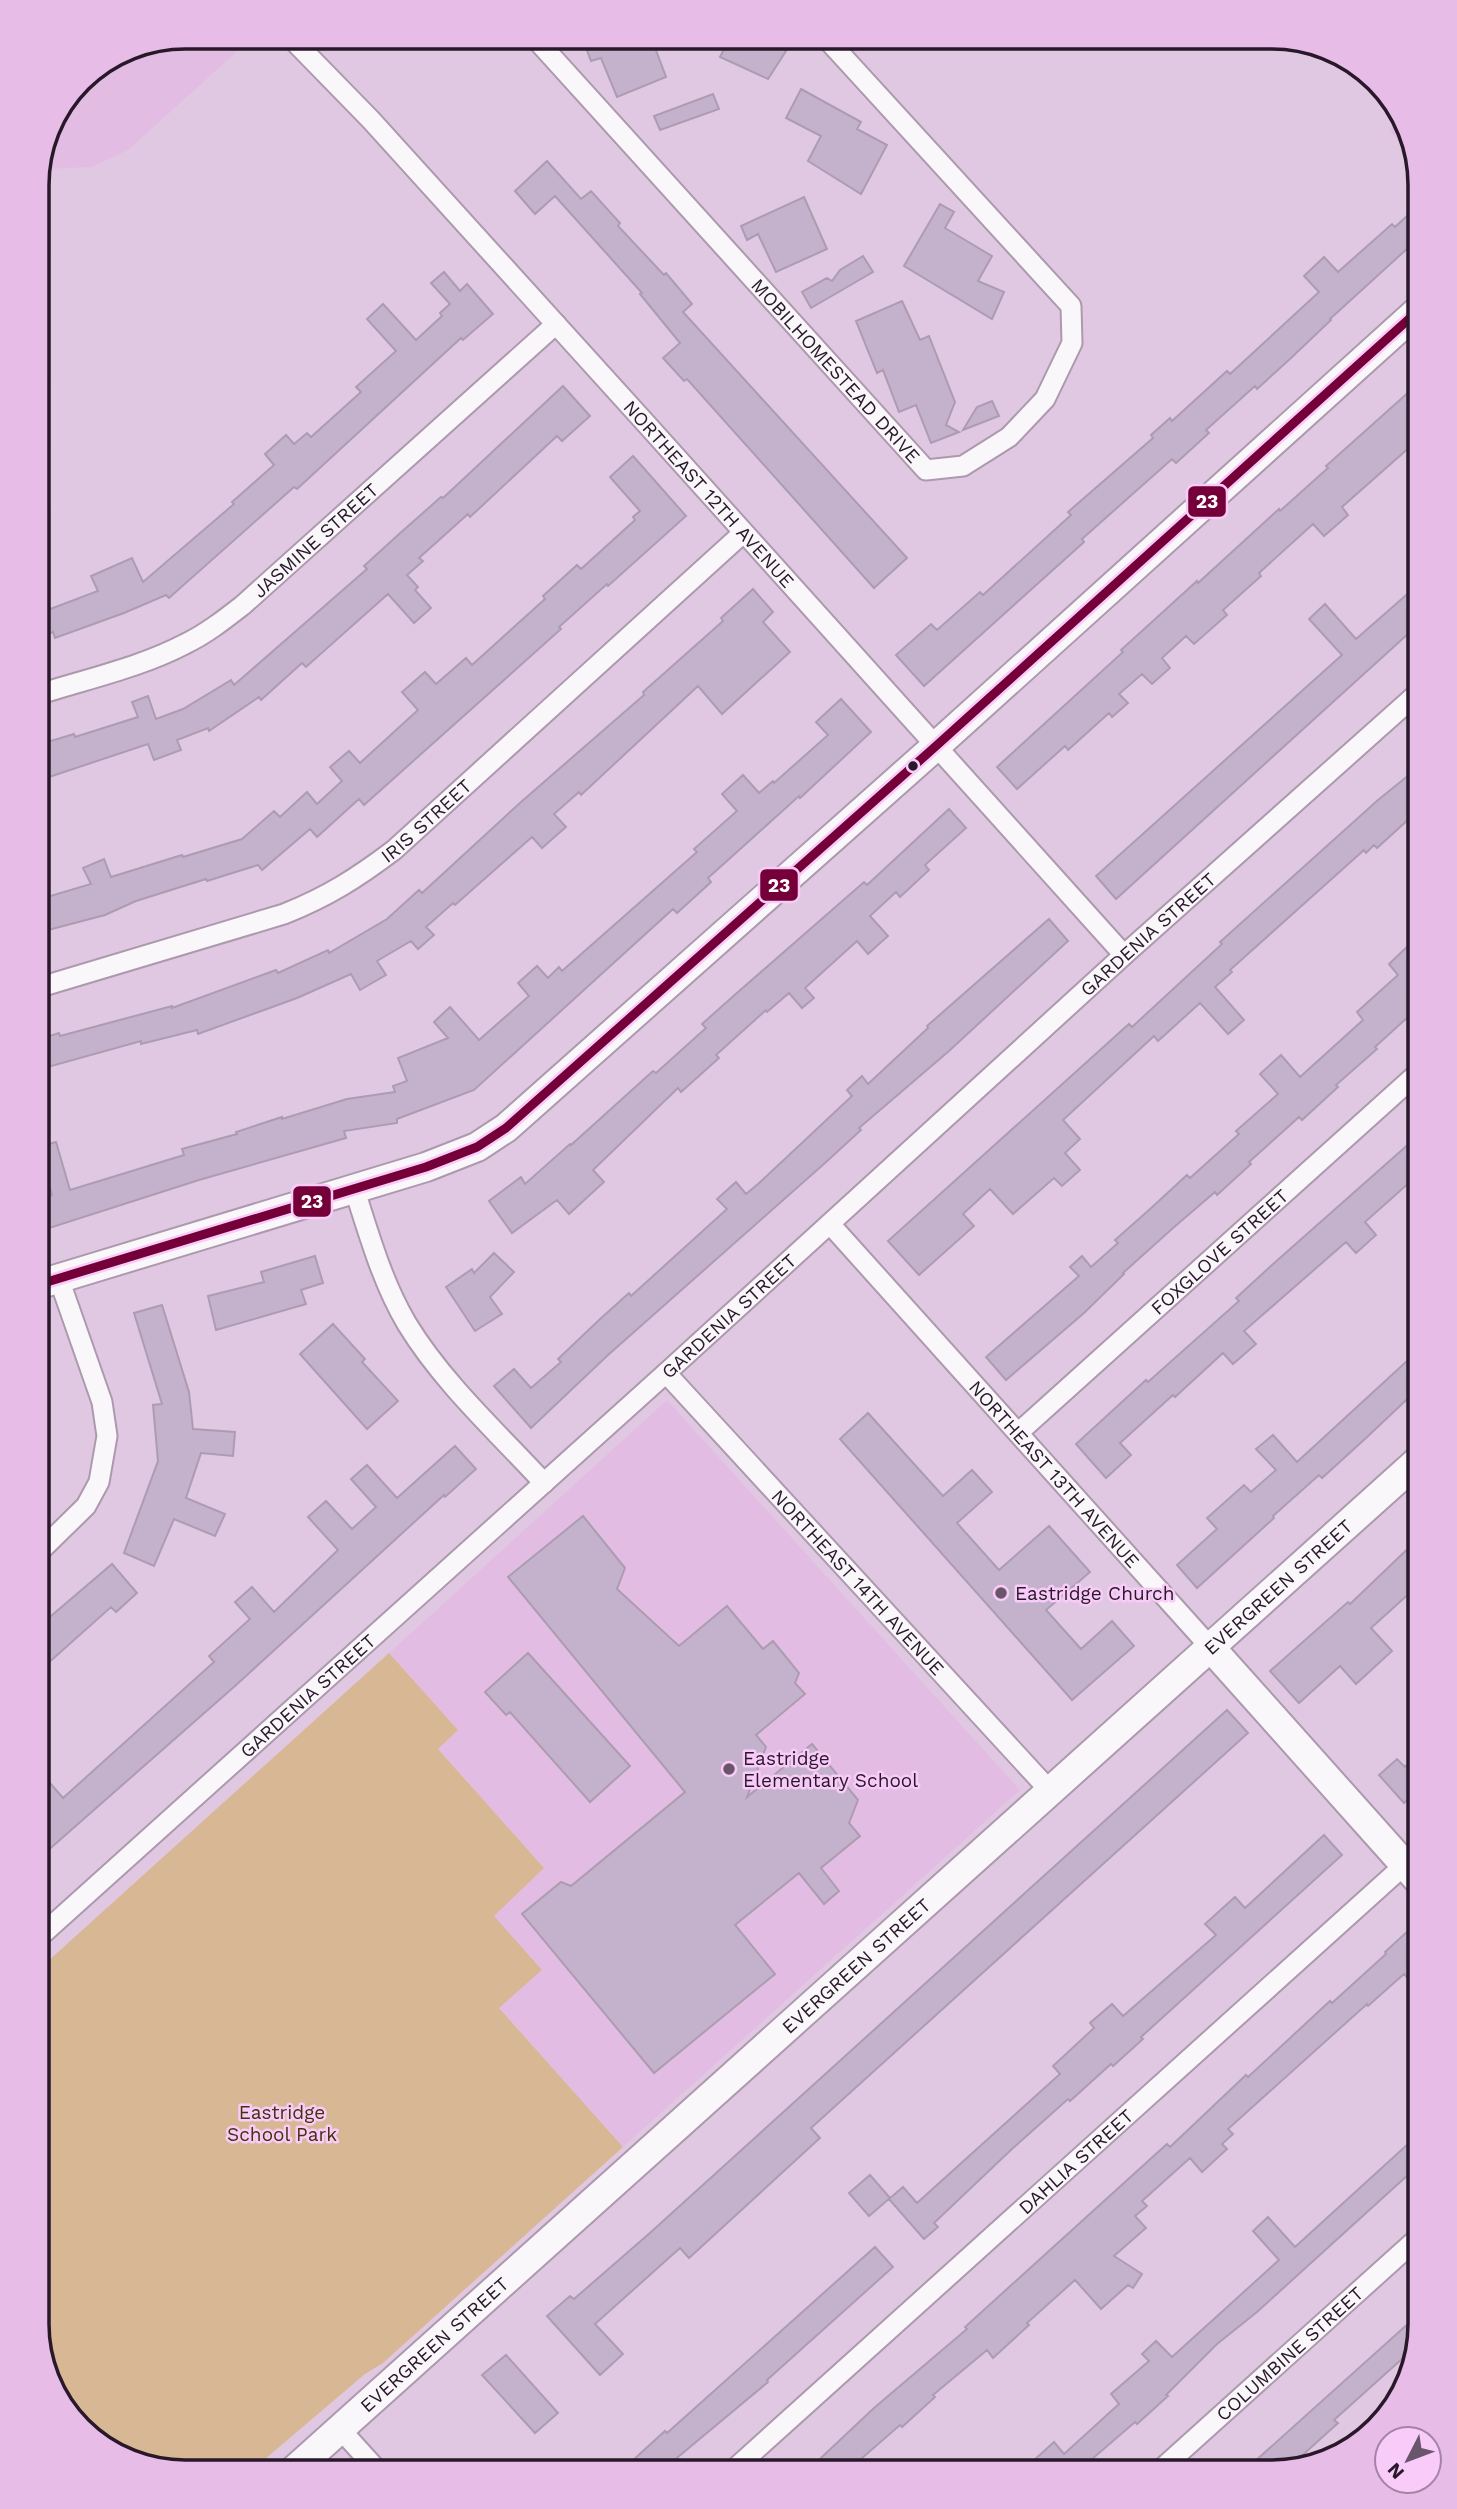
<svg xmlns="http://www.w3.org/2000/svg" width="1457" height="2509" viewBox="0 0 1457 2509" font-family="'Work Sans',sans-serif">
	<rect width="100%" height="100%" fill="#e1c8e2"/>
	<path fill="#e3bce4" d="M185,37L252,38L128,150L92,167L48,169L40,164L48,128L80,80L129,48Z
		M1403,118L1405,120L1414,157L1389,130Z
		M667,1400L1020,1790L623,2147L499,2008L494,1916L544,1868L438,1749L458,1730L389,1653Z"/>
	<path fill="#d8b894" d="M389,1653L458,1730L438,1749L544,1868L494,1916L542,1970L499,2008L623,2147L383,2363L365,2374L250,2472H176L102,2447L52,2389L37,2324V1971Z"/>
	<path fill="#c4b2cc" stroke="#ac9cb1" stroke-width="2" d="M582,37H651L666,77L617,97L601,58L591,61Z
		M730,37H766L786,51L768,79L720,57Z
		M801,89L861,122L857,129L887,145L861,194L808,161L821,136L786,118Z
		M713,94L719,109L660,130L654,116Z
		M547,161L581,199L591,191L620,223L618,226L664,275L666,273L692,304L683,312L907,558L874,588L687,379L684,381L663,358L680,343L640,294L642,293L555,196L535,214L515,191Z
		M804,197L827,249L776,272L758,234L747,240L741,226Z
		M940,204L954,212L945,228L992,256L978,281L1004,292L992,319L904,266Z
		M1420,204V237L1330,319L1331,320L1291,358L1257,389L1255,386L1206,430L1209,433L1176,463L1172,459L1082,539L1084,542L924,686L896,655L931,624L937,630L980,592L983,595L1071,515L1068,512L1153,438L1151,435L1170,418L1172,421L1227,371L1230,374L1319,292L1304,276L1324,257L1338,272L1392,224L1395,227Z
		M863,256L873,272L811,308L802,292L827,278L832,281L840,270Z
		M444,272L460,291L467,284L493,314L463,340L461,338L297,489L294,487L169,598L166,595L124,613L55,638L53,632L37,638V614L98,591L91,576L132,558L143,582L234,504L232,502L274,465L265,454L286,435L294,444L307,433L311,437L361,392L356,387L396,351L367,319L383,304L416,340L442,316L440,313L450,304L431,283Z
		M902,301L920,340L929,336L955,402L946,425L959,432L931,443L916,405L899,412L883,370L877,373L856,321Z
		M1420,382V438L1342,507L1348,515L1324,536L1313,524L1259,573L1261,576L1223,610L1227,615L1194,644L1186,636L1162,658L1170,668L1152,684L1142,674L1119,694L1128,703L1112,717L1109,713L1068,750L1065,746L1017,789L997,767L1123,652L1121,650L1164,611L1197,581L1198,583L1279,509L1280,511L1328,468L1326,466Z
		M563,386L590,416L562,441L557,436L470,517L468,514L419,558L423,561L407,575L418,587L415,590L431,608L414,623L388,594L306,667L302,663L261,700L259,697L209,731L208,728L177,740L181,750L154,760L148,744L37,781V745L74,734L75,737L138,717L132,702L148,696L156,719L183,709L231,680L234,685L367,569L364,566L398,535L441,497L443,498Z
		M992,401L999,416L963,430L977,407Z
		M633,456L686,516L608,586L607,584L559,627L561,629L364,805L359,799L317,837L310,829L262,870L258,865L207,881L206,879L136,901L105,915L37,933V900L91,884L83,868L104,859L111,877L182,855L183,857L242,839L274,811L280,817L307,792L317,804L342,781L330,767L349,751L360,763L418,710L402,692L425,672L436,684L466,658L472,665L545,599L543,596L577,565L581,569L635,520L633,517L640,511L610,477Z
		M1420,583V623L1116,899L1096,876L1342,655L1309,619L1325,604L1356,639Z
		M753,589L773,612L763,622L790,652L722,714L698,686L581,795L579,792L554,814L566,827L542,848L532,837L455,905L453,903L426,927L434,935L418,949L411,941L377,961L386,975L360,990L351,974L297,998L198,1034L197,1030L141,1044V1041L37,1070V1040L59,1033L60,1036L172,1006V1008L276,970L278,973L328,950L329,953L387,919L419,890L422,893L521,802L644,695L643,692L723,621L721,618Z
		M841,699L871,732L800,798L799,796L708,878L711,882L677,913L673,909L474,1090L397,1119V1123L344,1131L346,1138L199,1180L37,1232V1200L52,1195L38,1147L56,1142L70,1190L184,1155L182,1149L237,1134L236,1132L282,1117V1119L347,1099L395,1092L393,1086L407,1081L398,1058L448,1038L434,1022L450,1007L479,1040L529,996L518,983L537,966L548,978L559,967L562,971L697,852L694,849L737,811L722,794L743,775L759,793L773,781L774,783L828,735L816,722Z
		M1420,766V830L1410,818L1377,848L1374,845L1366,853L1364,850L1230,970L1232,972L1215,987L1244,1020L1228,1034L1200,1003L1158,1041L1154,1036L1063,1120L1080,1139L1065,1153L1080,1170L1062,1186L1054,1178L1013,1214L990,1189L963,1214L974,1226L919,1275L888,1241L1129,1024L1132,1027L1222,944L1220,942L1378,800Z
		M949,809L966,828L925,865L929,870L900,897L896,892L870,916L888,936L868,954L857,941L805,988L814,998L802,1008L789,993L767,1012L766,1010L716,1055L719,1058L681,1092L678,1088L593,1170L604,1182L569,1214L557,1200L512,1233L489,1201L521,1177L525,1184L570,1144L571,1145L653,1071L656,1073L706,1028L702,1024L738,992L864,882L867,885Z
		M1049,919L1068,941L949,1051L859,1128L861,1130L825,1163L608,1355L531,1428L494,1386L514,1369L531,1388L561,1362L558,1359L599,1320L629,1293L631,1296L727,1209L717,1199L736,1182L746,1194L758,1184L852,1096L847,1090L862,1076L868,1084L928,1028L927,1026Z
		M1410,944L1420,955V1006L1375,1047L1377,1049L1336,1085L1338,1087L1302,1120L1299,1117L1249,1162L1251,1164L1217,1195L1215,1192L1173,1228L1123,1273L1124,1274L1084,1313L1006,1380L986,1357L1079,1276L1070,1267L1082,1256L1091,1267L1118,1243L1115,1240L1149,1210L1187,1175L1190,1178L1239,1134L1236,1131L1278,1094L1260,1074L1281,1055L1300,1077L1363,1020L1357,1012L1398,975L1389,964Z
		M1420,1134V1173L1365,1222L1376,1235L1356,1253L1346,1242L1244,1331L1256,1344L1233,1364L1223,1353L1175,1397L1173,1395L1120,1443L1131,1455L1106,1478L1076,1444L1146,1380L1148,1382L1239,1301L1236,1298L1272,1265Z
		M494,1253L514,1272L490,1297L502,1314L475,1331L446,1287L472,1269L474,1273Z
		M315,1256L323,1283L301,1290L306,1304L216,1330L208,1296L264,1282L261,1272Z
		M162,1305L189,1392L193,1429L235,1432L233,1456L201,1453L186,1498L225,1514L215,1536L174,1519L154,1566L124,1553L158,1461L153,1405L162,1404L134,1313Z
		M333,1324L365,1359L362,1362L398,1401L367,1429L300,1354Z
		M1420,1349V1387L1366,1438L1322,1478L1319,1475L1273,1516L1274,1518L1197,1588L1177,1565L1217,1529L1207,1518L1244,1485L1251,1492L1276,1470L1256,1449L1273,1435L1297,1462Z
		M868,1413L943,1496L972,1470L992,1492L957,1523L999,1570L1049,1526L1090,1572L1046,1610L1081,1649L1112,1621L1134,1646L1072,1700L840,1439Z
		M455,1446L476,1469L445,1497L444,1495L235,1686L37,1860V1768L63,1798L214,1662L209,1656L250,1619L235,1602L252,1587L274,1612L338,1550L308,1517L326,1501L352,1529L376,1507L351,1479L367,1465L397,1498Z
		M583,1516L625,1568L617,1589L679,1646L727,1606L763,1649L773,1641L799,1673L795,1683L805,1694L756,1735L766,1747L747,1797L812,1744L858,1800L849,1823L860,1836L821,1868L839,1891L824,1904L799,1873L735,1925L775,1974L654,2073L522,1914L561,1882L571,1886L685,1792L508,1577Z
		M1420,1537V1578L1411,1587L1413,1590L1371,1628L1392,1651L1356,1684L1340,1666L1299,1703L1270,1671L1348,1602L1350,1604Z
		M112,1564L137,1593L116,1612L111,1607L37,1673V1628Z
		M528,1653L630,1766L590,1802L510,1712L506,1715L485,1692Z
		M1227,1710L1248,1733L811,2128L820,2138L712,2237L689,2258L680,2248L595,2324L623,2354L600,2375L547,2316L570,2296L574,2299L651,2232Z
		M1420,1752V1789L1404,1803L1379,1775L1397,1759L1405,1767Z
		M1324,1835L1342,1855L1141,2037L1143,2039L1113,2066L1111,2064L1070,2101L1068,2099L1013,2148L934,2223L938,2227L924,2239L889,2199L903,2187L917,2203L1060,2074L1053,2066L1094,2028L1090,2023L1112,2004L1123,2016L1216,1935L1205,1924L1235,1897L1245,1908Z
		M1420,1920V1991L1404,1974L1368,2006L1367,2004L1228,2129L1233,2134L1222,2144L1227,2149L1202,2172L1190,2158L1142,2201L1147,2206L1135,2216L1146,2228L1114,2256L1142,2274L1133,2288L1128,2285L1101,2309L1075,2280L1027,2323L1029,2325L993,2358L987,2350L933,2395L935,2397L902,2427L900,2425L846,2472H806L874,2408L967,2329L965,2327L1167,2144L1170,2147L1246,2075L1248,2077L1330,2001L1332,2003L1386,1954L1385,1952Z
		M1420,2133V2164L1257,2312L1217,2344L1166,2395L1168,2396L1137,2424L1135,2422L1077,2472H1021L1054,2442L1064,2454L1119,2404L1111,2394L1149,2361L1142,2354L1156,2341L1172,2357L1279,2260L1253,2231L1268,2217L1295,2247Z
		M870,2175L890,2198L869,2216L849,2193Z
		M875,2247L893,2267L767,2380L768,2382L660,2472H620L665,2431L667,2433Z
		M1420,2313V2325L1412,2350L1334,2420L1338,2423L1296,2461L1300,2466L1272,2472H1243Z
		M506,2355L558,2413L535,2433L482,2375Z"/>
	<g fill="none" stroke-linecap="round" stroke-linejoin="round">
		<g stroke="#ac99ad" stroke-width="23">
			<g id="street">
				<path id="s1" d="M290,37L371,120L650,428L1124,955"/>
				<path id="s2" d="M534,37L926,470L963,466L1009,437L1045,399L1072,343L1071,306L825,37"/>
				<path id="s3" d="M37,695C86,679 139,668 185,644C206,634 225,619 243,605L556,324"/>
				<path id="s4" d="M37,988L284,914C327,897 357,878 394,850L743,533"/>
				<path d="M354,1188C369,1234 382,1282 407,1324C443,1383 497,1432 544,1483"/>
				<path id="s5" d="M830,1224L1211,1648"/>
				<path id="s6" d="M666,1373L1051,1792"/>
				<path id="s7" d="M1018,1433L1420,1071"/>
				<path d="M37,1554L86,1506L99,1482L107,1436L102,1402L59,1279"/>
				<path id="s8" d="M37,1939L666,1373L1124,955L1420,691"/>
				<path d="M341,2430L379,2472"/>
				<path id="s9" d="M731,2472L1420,1851"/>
				<path id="s10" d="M1158,2472L1420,2236"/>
			</g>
		</g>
		<g stroke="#ac99ad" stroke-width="32">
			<g id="secondary">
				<path d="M37,1285L426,1167L477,1147L506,1128L936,746L1420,309"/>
				<path d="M1211,1648L1420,1882"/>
				<path id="s11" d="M292,2472L1420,1459"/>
			</g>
		</g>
		<use href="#street" stroke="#faf7fb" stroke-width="19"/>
		<use href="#secondary" stroke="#faf7fb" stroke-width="28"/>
		<g stroke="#f8cbf9" stroke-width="14">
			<path id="bus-1" d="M37,1285L426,1167L477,1147L506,1128L936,746L1420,309"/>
		</g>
		<use href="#bus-1" stroke="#750039" stroke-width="9"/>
	</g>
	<circle fill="#281829" stroke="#f8cbf9" stroke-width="2.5" cx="913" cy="766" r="6"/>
	<g fill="#69566a" stroke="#f8cbf9" stroke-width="2.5">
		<circle cx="1001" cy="1593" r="7"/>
		<circle cx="729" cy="1769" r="7"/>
	</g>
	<g text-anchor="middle" stroke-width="5" stroke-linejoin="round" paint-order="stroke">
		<g font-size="19" fill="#281829" stroke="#f8cbf9">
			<text dy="7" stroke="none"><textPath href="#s2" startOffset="450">MOBILHOMESTEAD DRIVE</textPath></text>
			<text dy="7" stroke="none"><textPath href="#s1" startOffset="620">NORTHEAST 12TH AVENUE</textPath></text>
			<text dy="7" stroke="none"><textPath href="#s3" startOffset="324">JASMINE STREET</textPath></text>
			<text dy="7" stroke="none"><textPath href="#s4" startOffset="429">IRIS STREET</textPath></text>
			<text dy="7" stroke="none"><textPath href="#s8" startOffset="1498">GARDENIA STREET</textPath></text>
			<text dy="7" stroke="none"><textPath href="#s7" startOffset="271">FOXGLOVE STREET</textPath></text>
			<text dy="7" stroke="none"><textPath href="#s8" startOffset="931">GARDENIA STREET</textPath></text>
			<text dy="7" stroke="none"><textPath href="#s5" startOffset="336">NORTHEAST 13TH AVENUE</textPath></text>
			<text dy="7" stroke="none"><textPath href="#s6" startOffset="284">NORTHEAST 14TH AVENUE</textPath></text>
			<text dy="7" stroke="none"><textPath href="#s11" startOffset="1325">EVERGREEN STREET</textPath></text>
			<text dy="7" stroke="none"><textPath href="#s8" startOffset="364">GARDENIA STREET</textPath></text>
			<text dy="7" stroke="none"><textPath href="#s11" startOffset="758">EVERGREEN STREET</textPath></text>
			<text dy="7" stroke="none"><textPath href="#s9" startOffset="464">DAHLIA STREET</textPath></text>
			<text dy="7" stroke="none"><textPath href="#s11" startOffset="191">EVERGREEN STREET</textPath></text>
			<text dy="7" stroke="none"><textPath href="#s10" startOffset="177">COLUMBINE STREET</textPath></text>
		</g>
		<g font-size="19" fill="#281829" stroke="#f8cbf9" text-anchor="start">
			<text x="1015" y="1600">Eastridge Church</text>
			<text x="743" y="1765">Eastridge<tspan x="743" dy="22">Elementary School</tspan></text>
		</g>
		<g font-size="19" fill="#43320b" stroke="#f8cbf9">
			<text x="282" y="2119">Eastridge<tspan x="282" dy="22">School Park</tspan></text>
		</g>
	</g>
	<path d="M0 0H1457V2509H0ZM185 49H1272A136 136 0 0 1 1408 185V2324A136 136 0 0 1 1272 2460H185A136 136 0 0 1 49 2324V185A136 136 0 0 1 185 49Z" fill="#e7bde8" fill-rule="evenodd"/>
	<path fill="none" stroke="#281829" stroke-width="3.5" d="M185 49H1272A136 136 0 0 1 1408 185V2324A136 136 0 0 1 1272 2460H185A136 136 0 0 1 49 2324V185A136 136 0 0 1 185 49Z"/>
	<g stroke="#f8cbf9" stroke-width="2.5">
		<rect x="1187" y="485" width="40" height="33" rx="7" fill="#750039"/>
		<rect x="759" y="868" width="40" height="34" rx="7" fill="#750039"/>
		<rect x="292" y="1185" width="40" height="33" rx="7" fill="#750039"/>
	</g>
	<g font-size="19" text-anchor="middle" font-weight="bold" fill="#fff">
		<text x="1207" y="508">23</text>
		<text x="779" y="892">23</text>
		<text x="312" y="1208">23</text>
	</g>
	<g transform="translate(1408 2460) rotate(228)"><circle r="33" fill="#f8cbf9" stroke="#a583a6" stroke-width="2"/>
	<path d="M0-5L12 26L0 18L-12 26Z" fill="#69566a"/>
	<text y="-10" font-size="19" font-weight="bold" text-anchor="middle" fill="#281829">N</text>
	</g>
</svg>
